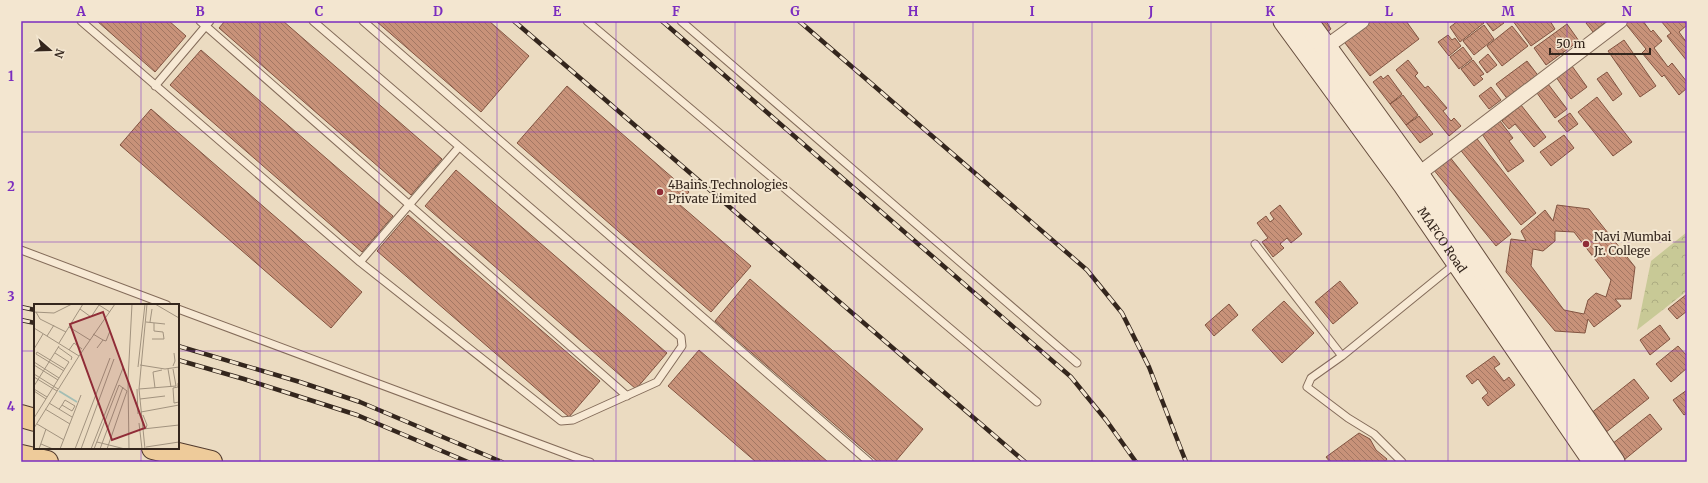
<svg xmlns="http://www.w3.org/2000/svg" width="1708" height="483" viewBox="0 0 1708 483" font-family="Merriweather,serif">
	<defs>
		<pattern id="park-crowns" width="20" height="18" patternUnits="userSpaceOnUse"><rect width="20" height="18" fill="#c8c996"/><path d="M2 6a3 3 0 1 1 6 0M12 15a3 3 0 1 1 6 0" fill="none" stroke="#acac81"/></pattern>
		<pattern id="building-back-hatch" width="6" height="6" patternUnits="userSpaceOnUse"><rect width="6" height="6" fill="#c89279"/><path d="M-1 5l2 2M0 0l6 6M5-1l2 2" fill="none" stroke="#a37763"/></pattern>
	</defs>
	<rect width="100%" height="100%" fill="#ebdbc1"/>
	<path fill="url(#park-crowns)" d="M1687,232V291L1637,330L1651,261Z"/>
	<path fill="url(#building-back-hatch)" stroke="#825441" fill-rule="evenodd" d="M97,21H169L186,36L155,72Z
		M225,21H283L442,159L411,195L219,28Z
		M376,21H489L529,56L481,112Z
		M1310,21H1326L1331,29L1321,37Z
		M1366,21H1406L1419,39L1370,76L1342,39Z
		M1458,21H1482L1484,23L1460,42L1450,27Z
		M1488,21H1502L1504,23L1493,31L1486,22Z
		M1513,21H1550L1555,29L1531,46Z
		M1589,21H1588H1607L1593,32L1586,23Z
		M1627,21H1643L1651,32L1653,30L1662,41L1654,48L1668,67L1672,63L1687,82V88L1679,95L1664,75L1662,77L1642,53L1646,49L1625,23Z
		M1661,21H1684L1687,25L1679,32L1687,43V61L1667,36L1671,33Z
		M1567,24L1579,41L1546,65L1534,48Z
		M1484,25L1494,39L1474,55L1463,41Z
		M1512,26L1528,46L1502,66L1487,46Z
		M1448,35L1452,40L1455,38L1461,46L1449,56L1438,42Z
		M1624,40L1656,86L1640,97L1608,51Z
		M1463,47L1472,59L1459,69L1450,57Z
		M201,50L393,216L362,252L170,85Z
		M1488,54L1497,65L1487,73L1479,62Z
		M1408,60L1418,73L1415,76L1425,88L1428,86L1447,108L1443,111L1451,121L1454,118L1461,126L1449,136L1396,70Z
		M1473,60L1484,74L1480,76L1483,79L1474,86L1461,69Z
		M1527,61L1540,78L1509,101L1496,84Z
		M1572,66L1587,87L1571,99L1556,77Z
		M1607,72L1622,94L1613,101L1597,79Z
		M1388,75L1402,94L1390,104L1373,82L1381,76L1383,79Z
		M1548,84L1567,109L1555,118L1537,93Z
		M567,86L689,192L679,204L751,266L711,312L517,143Z
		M1491,87L1501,100L1489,109L1479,96Z
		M1403,95L1418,115L1406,125L1390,104Z
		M1597,97L1632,142L1613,156L1578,112Z
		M1521,105L1546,137L1534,147L1515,124L1509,129L1502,121Z
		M151,109L362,292L331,328L120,145Z
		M1570,113L1578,124L1567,132L1558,121Z
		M1419,116L1433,134L1420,143L1406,125Z
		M1500,121L1513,138L1509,141L1524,161L1508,172L1482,134Z
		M1474,135L1536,213L1521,225L1458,147Z
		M1564,135L1574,148L1551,166L1540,152Z
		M1449,156L1511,234L1496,246L1433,169Z
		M456,170L667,353L636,389L425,206Z
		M1280,205L1302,234L1291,243L1287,238L1280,244L1284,248L1273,257L1262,242L1268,238L1257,223L1266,216L1270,222L1274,219L1270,213Z
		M1557,205L1589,209L1635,267L1631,299H1615L1621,306L1594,327L1588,319L1585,333L1555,331L1506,272L1511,239L1526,241L1521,231L1545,210L1553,221ZM1555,231L1574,232L1611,280L1606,297L1596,293L1588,300L1584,314L1564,310L1531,266L1533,249L1543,251L1555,241Z
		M408,215L600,381L569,417L377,251Z
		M750,279L923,429L895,462H878L715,321Z
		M1340,281L1358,303L1333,324L1315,302Z
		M1687,294V311L1677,319L1668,309Z
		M1284,301L1314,333L1282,363L1252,330Z
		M1229,304L1238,315L1214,336L1205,325Z
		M1660,325L1670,339L1650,355L1640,340Z
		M1678,346L1687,356V368L1671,382L1656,364Z
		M699,350L828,462H756L668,386Z
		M1494,356L1500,364L1494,368L1504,381L1509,377L1515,385L1488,406L1482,398L1488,393L1478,379L1472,384L1466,376Z
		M1634,379L1649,398L1605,433L1590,414Z
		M1687,390V413L1684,415L1673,400Z
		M1650,414L1662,429L1624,460L1612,444Z
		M1359,433L1370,439L1376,450L1387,459L1385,462H1330L1326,457Z"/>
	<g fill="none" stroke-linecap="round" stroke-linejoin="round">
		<g stroke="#846c5a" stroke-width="9">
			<path id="service" d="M81,21L360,262L561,421L573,420L657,382L682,346L681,337L313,21
				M200,21L627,396
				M363,21L869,462
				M587,21L1037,402
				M681,21L1077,363
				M155,86L210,21
				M1255,244L1342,356L1455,264
				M21,250L167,305
				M360,262L459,147
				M178,309L580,459L590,462
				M1342,356L1311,378L1307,387L1348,418L1374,434L1402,462"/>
		</g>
		<g stroke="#846c5a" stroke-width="16">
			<path id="minor" d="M1326,47L1362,21
				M1412,179L1620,21"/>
		</g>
		<g stroke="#664d3d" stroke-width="23">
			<g id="secondary">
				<path id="s1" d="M1284,21L1404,185L1594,462"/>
				<path d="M1307,21L1418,174L1614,462"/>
			</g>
		</g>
		<g stroke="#523b2e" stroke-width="24">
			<path id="primary" d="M21,416L35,420
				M153,448L211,462
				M21,456L47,462"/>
		</g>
		<use href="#service" stroke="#f7e9d4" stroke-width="7"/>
		<use href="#minor" stroke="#f7e9d4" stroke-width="14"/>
		<use href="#secondary" stroke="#f7e9d4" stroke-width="21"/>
		<use href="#primary" stroke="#eecb9a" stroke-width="22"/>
		<g stroke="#34261d" stroke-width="4.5">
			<path id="rail" d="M514,21L1025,462
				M662,21L1071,377L1106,420L1136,462
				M799,21L1087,270L1122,313L1149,367L1186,462
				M21,307L35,310
				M21,320L35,323
				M178,346L300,382L360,402L502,462
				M178,360L244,379L357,415L468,462"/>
		</g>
		<use href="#rail" stroke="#f3e6d0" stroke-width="3" stroke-dasharray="9" stroke-linecap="butt"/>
	</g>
	<path fill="none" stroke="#7b2cbf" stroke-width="1" stroke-opacity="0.55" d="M141,21V305M260,21V462M379,21V462M497,21V462M616,21V462M735,21V462M854,21V462M973,21V462M1092,21V462M1211,21V462M1329,21V462M1448,21V462M1567,21V462M21,132H1687M21,242H1687M21,351H35M178,351H1687M141,448V462"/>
	<g fill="#902c37" stroke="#f3e6d0" stroke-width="1.5">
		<circle cx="660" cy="192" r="4"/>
		<circle cx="1586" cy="244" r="4"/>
	</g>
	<g text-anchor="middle" stroke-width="4" stroke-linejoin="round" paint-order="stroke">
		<g font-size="12" fill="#34261d" stroke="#f3e6d0" text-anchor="start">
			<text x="668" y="189">4Bains Technologies<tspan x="668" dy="14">Private Limited</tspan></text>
			<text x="1594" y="241">Navi Mumbai<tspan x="1594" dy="14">Jr. College</tspan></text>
		</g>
		<g font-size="12" fill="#34261d" stroke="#f3e6d0">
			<text dy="4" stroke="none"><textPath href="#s1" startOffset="270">MAFCO Road</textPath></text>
		</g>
	</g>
	<g transform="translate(34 304)">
		<rect width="145" height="145" fill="#ebdbc1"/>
		<path fill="none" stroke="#a4beb4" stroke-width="2" d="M25,87L43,98"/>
		<path fill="none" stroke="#a2937f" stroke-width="1" d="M121,0L145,14M65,1L76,8M46,5L57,13L65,1M0,8L20,9L38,0M2,8L6,15L32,28M112,18L131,20M116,18L118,5M35,23L56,36M0,24L45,52M59,30L69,36L63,44M145,31V47M13,32L20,21M118,35H130L129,28L120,27V19M69,36L72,37L76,27M25,39L49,0M24,43L38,53L37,56M0,45L9,30M35,46L40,39L48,45M0,58L25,74M0,61L24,76M106,61L131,65L145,63M139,62L141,57L140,49M104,63L111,0M134,65L137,83M30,67L2,50L3,48L31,65M0,70L24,85M0,73L23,87M144,79V83L139,84L140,99L145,98M0,82L25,42M121,84L119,68L128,66M0,85L13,93M103,85L104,110M105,85L142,82L139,65M0,87L12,95M106,95L131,92M15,99L38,113M11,105L36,120M25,105L26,104L28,101L31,96L41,102L38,107L28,101M107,108L145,101M109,111L113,121L112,124M0,114L35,58L21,49M105,119L108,145M3,120L30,136M0,124L45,52L81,0M109,125L145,121M63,138L91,145M7,140L19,145M112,143L145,138M5,145L12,125M26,145L47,91M41,145L76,54M47,145L80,55M57,145L89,64M60,145L85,81L93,87L73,145M66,145L89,83M95,145L94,76L98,0M111,145L105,85L113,0"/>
		<path fill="#902c37" fill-opacity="0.15" stroke="#902c37" stroke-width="2" d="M69,8L111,124L78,136L36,20Z"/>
		<rect width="145" height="145" fill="none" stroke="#34261d" stroke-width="2"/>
	</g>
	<rect width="1708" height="483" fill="none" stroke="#f3e6d0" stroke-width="44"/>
	<g transform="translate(50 50) rotate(110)" stroke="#f3e6d0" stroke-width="3" paint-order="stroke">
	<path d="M0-3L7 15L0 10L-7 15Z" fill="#34261d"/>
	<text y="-6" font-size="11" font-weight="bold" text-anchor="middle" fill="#34261d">N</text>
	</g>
	<path d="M1550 48v6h100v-6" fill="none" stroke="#34261d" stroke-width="2"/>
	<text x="1556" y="48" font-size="12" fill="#34261d" stroke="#f3e6d0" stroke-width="3" paint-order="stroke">50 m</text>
	<rect x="22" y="22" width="1664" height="439" fill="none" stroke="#7b2cbf" stroke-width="1.5"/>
	<g font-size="13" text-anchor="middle" font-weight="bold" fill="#7b2cbf">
		<text x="81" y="16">A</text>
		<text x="200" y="16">B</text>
		<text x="319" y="16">C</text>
		<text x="438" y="16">D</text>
		<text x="557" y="16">E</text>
		<text x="676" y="16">F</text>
		<text x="795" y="16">G</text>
		<text x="913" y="16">H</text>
		<text x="1032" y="16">I</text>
		<text x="1151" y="16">J</text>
		<text x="1270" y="16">K</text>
		<text x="1389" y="16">L</text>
		<text x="1508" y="16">M</text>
		<text x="1627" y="16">N</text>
		<text x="11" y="81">1</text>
		<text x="11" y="191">2</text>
		<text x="11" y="301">3</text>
		<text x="11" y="411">4</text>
	</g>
</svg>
